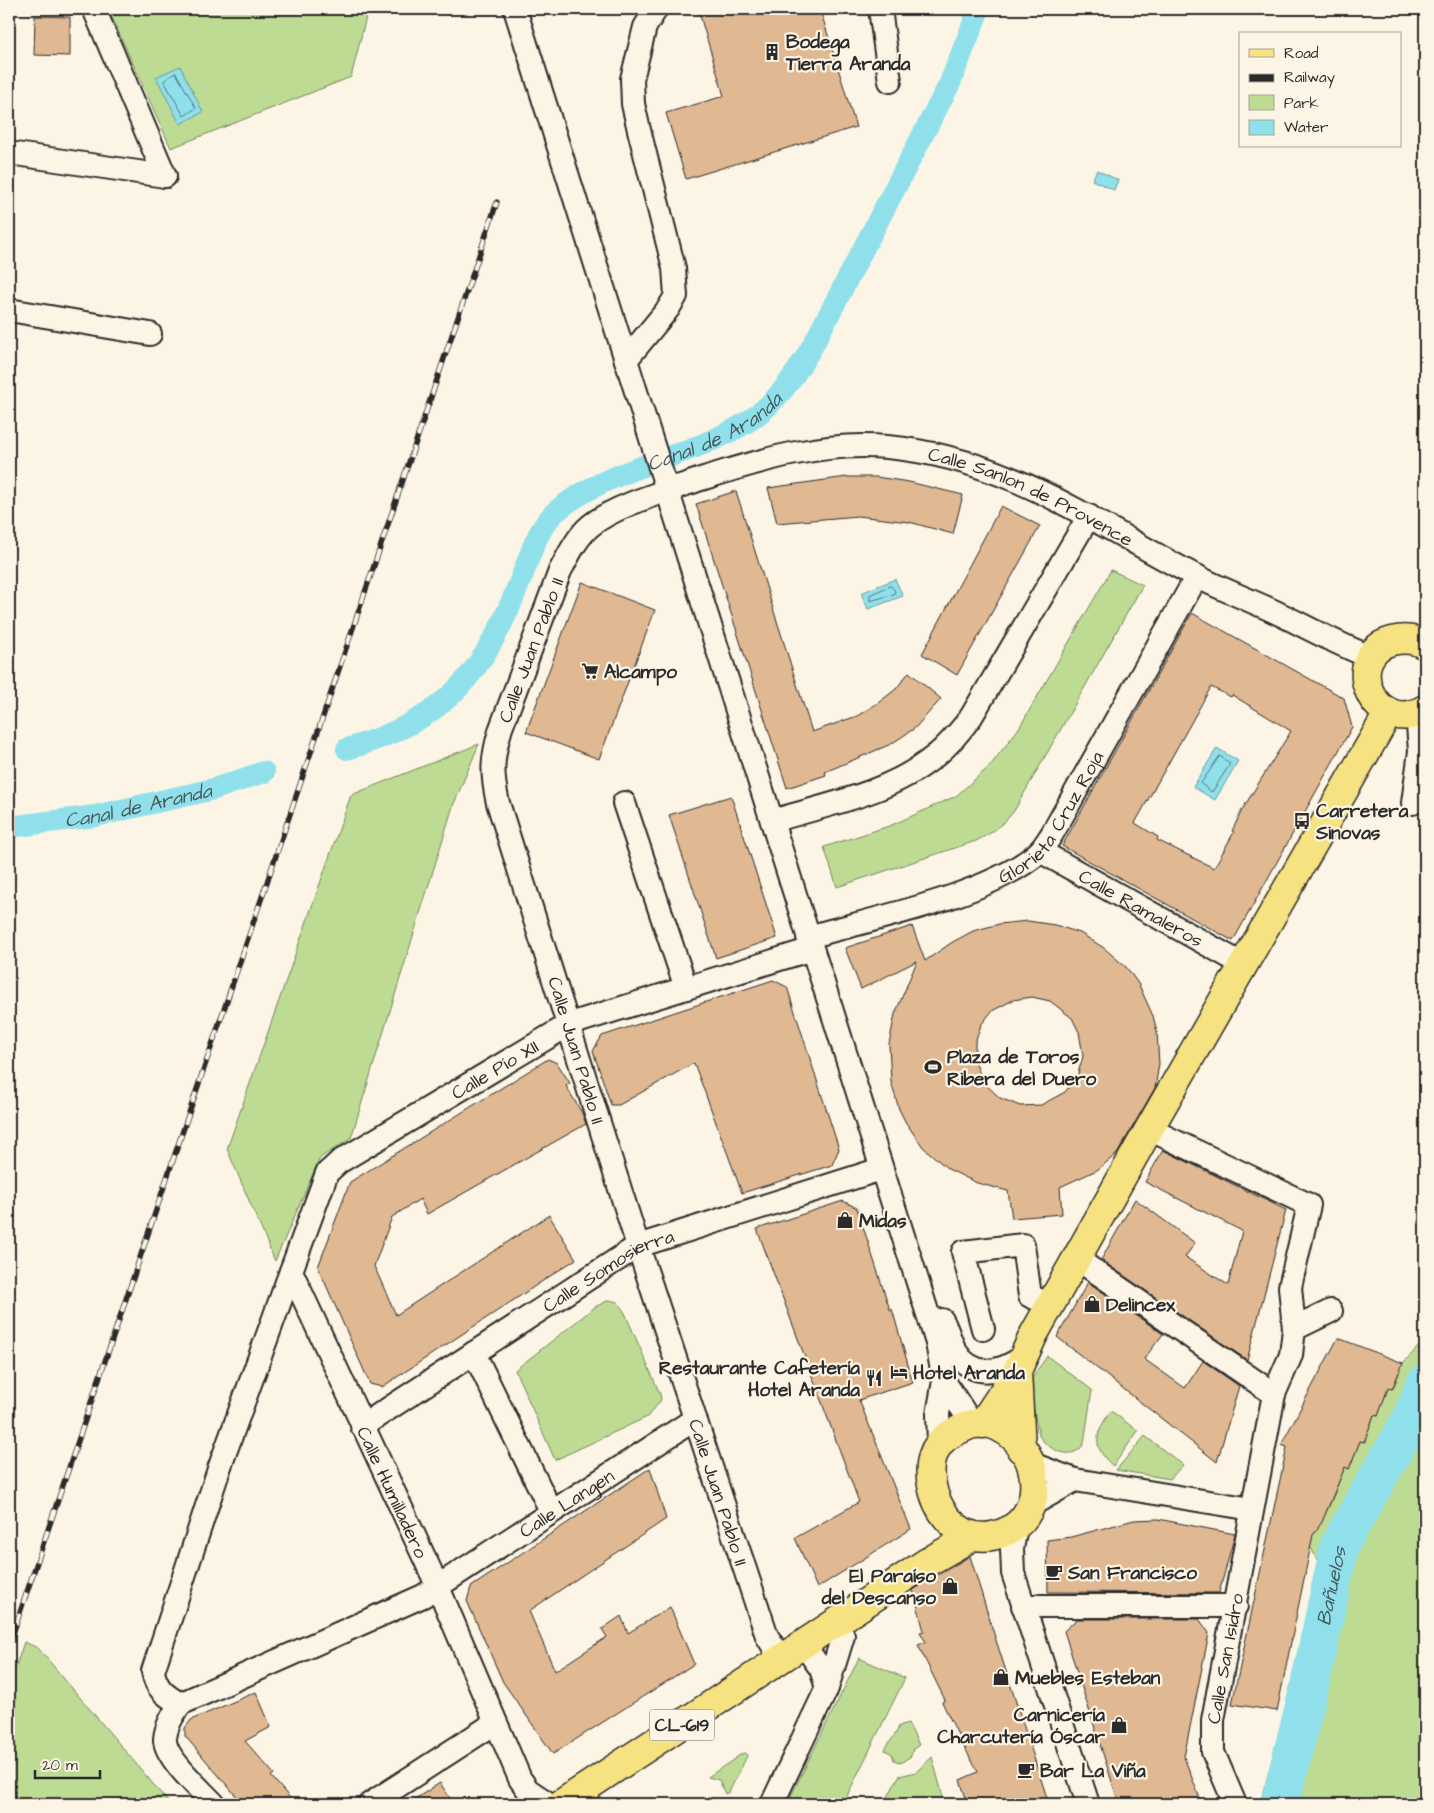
<svg xmlns="http://www.w3.org/2000/svg" width="1434" height="1813" viewBox="0 0 1434 1813" font-family="'Architects Daughter',sans-serif">
	<rect width="100%" height="100%" fill="#fcf5e5"/>
	<filter id="ink" filterUnits="userSpaceOnUse"><feTurbulence type="fractalNoise" baseFrequency=".02" numOctaves="2"/><feDisplacementMap in="SourceGraphic" scale="10" xChannelSelector="R" yChannelSelector="G"/><feConvolveMatrix kernelMatrix="1 2 1 2 8 2 1 2 1" color-interpolation-filters="sRGB"/></filter>
	<g filter="url(#ink)">
		<path fill="#bddb93" stroke="#74835f" d="M108,9H368L351,77L171,148Z
			M1111,570L1143,585L1014,811C1003,825 992,833 976,841L837,887L824,847L892,825L956,796L990,766L1019,728Z
			M479,744L453,806L351,1138L320,1158L275,1261L227,1149L351,795Z
			M609,1300L618,1302L625,1313L660,1394L661,1400L647,1417L555,1460L515,1370L595,1307Z
			M1425,1340V1804H1260L1275,1748L1286,1721L1321,1567L1311,1548L1300,1546C1325,1526 1333,1496 1345,1467L1349,1469L1360,1441L1365,1442L1374,1415L1378,1416L1388,1388L1393,1389L1403,1363Z
			M1047,1356L1092,1390L1084,1443C1075,1462 1049,1451 1040,1437C1037,1432 1030,1389 1031,1383C1032,1375 1043,1363 1047,1356Z
			M1111,1411L1138,1431L1113,1466C1091,1447 1095,1433 1111,1411Z
			M1145,1436L1183,1465L1170,1479L1116,1470Z
			M24,1642L38,1648L170,1804H9V1687Z
			M859,1658L905,1678L843,1804H787Z
			M908,1723L919,1745L913,1749L911,1756L901,1763L894,1760L892,1754L885,1750C889,1740 895,1738 899,1726Z
			M743,1753H746L747,1756L729,1792L725,1794L719,1780L708,1777Z
			M932,1757L945,1804H884L899,1776L916,1772Z"/>
		<path fill="#90e0eb" stroke="#68989e" d="M180,66L203,112L180,124L156,77Z
			M1097,170L1118,180L1114,190L1092,180Z
			M895,579L903,596L868,609L861,593Z
			M1217,748L1238,761L1215,800L1193,787Z"/>
		<g fill="none" stroke-linecap="round" stroke-linejoin="round">
			<path stroke="#537378" stroke-width="1" d="M176,73L196,108L184,116L164,81Z
				M891,586L895,591L894,594L870,601V595Z
				M1220,756L1230,764L1212,792L1201,784Z"/>
			<g stroke="#90e0eb" stroke-width="22">
				<path id="s1" d="M347,749C445,720 484,675 520,581C530,557 537,526 559,509C613,466 686,459 744,424C775,406 795,376 813,345L950,83L979,9"/>
				<path id="s2" d="M9,827L95,816L214,789L264,772"/>
			</g>
			<path stroke="#90e0eb" stroke-width="39" id="s3" d="M1280,1804L1309,1688L1340,1544L1413,1416L1425,1384"/>
		</g>
		<path fill="#e0b891" stroke="#2b2b2b" fill-rule="evenodd" d="M698,9H820L856,127L686,179L666,113L724,96Z
			M35,16L70,17V56L34,55Z
			M847,477H876L909,482L963,495L953,534L909,522L858,516L777,523L768,488Z
			M736,491L812,732L857,716L878,703L896,689L909,672L941,699L915,728L891,744L825,772L826,775L787,788L696,504Z
			M1001,506L1040,526L957,675L922,654Z
			M582,582L655,610L599,759L526,732Z
			M1192,613L1344,698L1352,727L1233,941L1062,846ZM1211,687L1231,697L1232,695L1291,731L1242,810L1232,831L1234,832L1214,868L1157,840L1158,837L1135,823Z
			M731,796L777,938L716,958L669,815Z
			M1028,921L1055,925L1080,933L1104,948L1127,968L1139,985L1153,1016L1157,1032L1159,1064L1155,1088L1117,1154L1097,1170L1060,1187L1062,1214L1012,1218L1008,1191L977,1183L948,1169L923,1147L906,1123L899,1109L891,1082L889,1044L895,1014L917,961L861,989L845,948L912,926L925,961L951,943L973,931L999,924ZM1032,997L1050,1001L1072,1018L1079,1032L1083,1056L1077,1077L1065,1092L1041,1105L1020,1106L1000,1098L983,1082L975,1061V1042L981,1025L992,1011L1013,1000Z
			M773,980L787,987L839,1149L832,1165L742,1193L694,1063L619,1105H611L593,1051L602,1036Z
			M548,1059L557,1063L570,1083L566,1086L582,1113L586,1124L427,1214L420,1199L392,1217L374,1266L396,1315L549,1215L576,1259L382,1387L370,1384L318,1267L350,1182Z
			M1163,1150L1286,1210L1247,1360L1101,1260L1135,1199L1195,1243L1185,1257L1228,1285L1242,1231L1145,1182Z
			M843,1201L857,1208L890,1310L892,1309L913,1382L859,1400L911,1529L817,1588L795,1538L859,1502L757,1229Z
			M1088,1282L1163,1334L1144,1359L1185,1388L1203,1361L1239,1386L1217,1462L1057,1337Z
			M1338,1338L1403,1363L1392,1389L1388,1388L1378,1416L1374,1415L1364,1442L1360,1441L1349,1469L1345,1467L1322,1522L1313,1535L1277,1711L1232,1704L1287,1447L1281,1445Z
			M650,1468L666,1519L529,1611L555,1671L607,1637L602,1629L621,1616L628,1633L670,1607L694,1664L553,1754L503,1682L467,1601L471,1587Z
			M1158,1519L1235,1534L1219,1593L1048,1592L1047,1540L1071,1537L1134,1520Z
			M970,1556L994,1634L1049,1804H968L960,1780L978,1772L962,1743L942,1702L945,1700L918,1645L926,1642L920,1632L924,1631L913,1590Z
			M1077,1619H1199L1209,1633L1184,1757L1202,1804H1119L1064,1631Z
			M256,1692L271,1727L245,1741L274,1774L271,1776L295,1804H243L185,1736V1728L191,1720Z
			M440,1783L454,1804H407Z"/>
		<g fill="none" stroke-linecap="round" stroke-linejoin="round">
			<g stroke="#2b2b2b" stroke-width="26">
				<g id="minor">
					<path d="M94,9L165,176"/>
					<path d="M515,9L937,1343L944,1381L938,1414L939,1443"/>
					<path d="M880,9L890,81"/>
					<path d="M9,153L165,176"/>
					<path d="M9,310L150,334"/>
					<path d="M626,360L668,309L676,296L674,268L639,130L633,104L632,79L645,27L656,9"/>
					<path d="M624,803L686,988"/>
					<path d="M1413,803L1420,751L1417,713"/>
					<path d="M772,821C826,805 891,793 935,756C949,745 960,731 971,717L1089,516"/>
					<path id="s4" d="M1040,851L1242,964"/>
					<path id="s5" d="M808,937C872,919 991,895 1039,852C1044,847 1048,840 1052,834L1197,576"/>
					<path d="M1149,1129L1309,1205L1290,1287L1294,1329"/>
					<path d="M1077,1259L1274,1394"/>
					<path d="M942,1320C948,1330 950,1342 956,1352C973,1379 1000,1373 1023,1357"/>
					<path d="M983,1329L963,1252L1023,1245L1030,1296L1051,1305"/>
					<path d="M474,1353L551,1511"/>
					<path d="M944,1381L972,1424"/>
					<path id="s6" d="M362,1426L638,1246L881,1169"/>
					<path d="M1029,1463L1075,1480L1252,1509"/>
					<path d="M1033,1504L1075,1480"/>
					<path d="M1016,1527L1012,1549L1013,1573L1088,1804"/>
					<path d="M1023,1606H1236"/>
					<path d="M804,1645L821,1669L827,1688"/>
					<path id="s7" d="M781,1659L767,1636L638,1246L498,803C491,773 492,757 501,728L560,571C568,556 577,537 590,526C615,505 670,490 701,479C761,460 823,441 887,447C1008,458 1092,522 1196,576C1219,588 1245,598 1269,609C1304,625 1336,644 1371,657"/>
					<path d="M180,1704C165,1695 156,1689 153,1671L219,1469L291,1271"/>
					<path id="s8" d="M214,1804C202,1791 164,1757 165,1739C166,1726 173,1715 180,1704L423,1596L695,1419"/>
					<path d="M370,1804L495,1723"/>
					<path id="s9" d="M549,1804L528,1790L520,1779L438,1587L291,1271L327,1173L339,1162L570,1024L812,949"/>
					<path d="M772,1804L827,1688L843,1636L837,1623"/>
					<path id="s10" d="M1235,1804L1213,1752V1720L1274,1394L1291,1355L1294,1329L1331,1311"/>
				</g>
			</g>
			<g stroke="#2b2b2b" stroke-width="31">
				<path id="major" d="M1425,645C1415,639 1404,638 1392,641C1340,655 1373,739 1425,709
					M1017,1371L1021,1449
					M972,1424C978,1424 985,1423 991,1424C1043,1440 1054,1524 992,1536C975,1539 959,1532 948,1519C932,1501 923,1465 939,1444C946,1434 961,1429 972,1424Z
					M982,1424L1017,1371L1034,1334L1149,1129L1389,712
					M561,1804L926,1563L973,1536"/>
			</g>
			<use href="#minor" stroke="#fcf5e5" stroke-width="22"/>
			<use href="#major" stroke="#f6e281" stroke-width="28"/>
			<g stroke="#2b2b2b" stroke-width="5.5">
				<path id="rail" d="M9,1645L497,202"/>
			</g>
			<use href="#rail" stroke="#fcf5e5" stroke-width="4" stroke-dasharray="11" stroke-linecap="butt"/>
		</g>
	</g>
	<defs>
		<g id="building-bare" transform="scale(1.35)"><path d="M-4-6H4V6H1V3H-1V6H-4ZM-2.5-4.3h1.7v1.8h-1.7ZM.8-4.3h1.7v1.8H.8ZM-2.5-1h1.7V.8h-1.7ZM.8-1h1.7V.8H.8Z" fill="#2b2b2b" stroke="#fcf5e5" stroke-width="2.5" paint-order="stroke"/></g>
		<g id="supermarket-bare" transform="scale(1.35)"><path d="M-6-5.5h2.5l.6 2H6L4.5 2H-2.5L-4.4-4H-6ZM-1.5 3.2a1.3 1.3 0 1 0 .1 0ZM3 3.2a1.3 1.3 0 1 0 .1 0Z" fill="#2b2b2b" stroke="#fcf5e5" stroke-width="2.5" paint-order="stroke"/></g>
		<g id="bus-bare" transform="scale(1.35)"><path d="M-5-6H5V4H4V6H2V4H-2V6H-4V4H-5ZM-3.5-4V0h7V-4ZM-3.5 1.2v1.5H-2V1.2ZM2 1.2v1.5H3.5V1.2Z" fill="#2b2b2b" stroke="#fcf5e5" stroke-width="2.5" paint-order="stroke"/></g>
		<g id="stadium-bare" transform="scale(1.35)"><path d="M0-5a6.5 5 0 1 0 0 10a6.5 5 0 1 0 0-10ZM-3.5-1.8h7v3.6h-7Z" fill="#2b2b2b" stroke="#fcf5e5" stroke-width="2.5" paint-order="stroke"/></g>
		<g id="shop-bare" transform="scale(1.35)"><path d="M-5-2.5h2.3a2.7 3.5 0 0 1 5.4 0H5L5.5 6h-11ZM-1.5-2.5h3a1.5 2.3 0 0 0-3 0Z" fill="#2b2b2b" stroke="#fcf5e5" stroke-width="2.5" paint-order="stroke"/></g>
		<g id="hotel-bare" transform="scale(1.35)"><path d="M-6-4.5h1.5V1H6V5H4.5V3h-9V5H-6ZM-4 0a1.8 1.8 0 1 1 3.6 0ZM.5 0V-2.5h3Q6-2.5 6 0Z" fill="#2b2b2b" stroke="#fcf5e5" stroke-width="2.5" paint-order="stroke"/></g>
		<g id="restaurant-bare" transform="scale(1.35)"><path d="M-5-6h1v4h1v-4h1v4h1v-4h1v5L-1.5 .5V6h-2V.5L-5-1ZM5-6V6H3V1.5H1.5Q1.5-4 5-6Z" fill="#2b2b2b" stroke="#fcf5e5" stroke-width="2.5" paint-order="stroke"/></g>
		<g id="cafe-bare" transform="scale(1.35)"><path d="M-5.5-4.5H6V0H3Q3 3.5 0 3.5H-2.5Q-5.5 3.5-5.5 0ZM3-3.2v2h1.7v-2ZM-6 4.5H4V6H-6Z" fill="#2b2b2b" stroke="#fcf5e5" stroke-width="2.5" paint-order="stroke"/></g>
	</defs>
	<g fill-rule="evenodd">
		<use href="#building-bare" x="772" y="52"/>
		<use href="#supermarket-bare" x="590" y="671"/>
		<use href="#bus-bare" x="1302" y="821"/>
		<use href="#stadium-bare" x="933" y="1067"/>
		<use href="#shop-bare" x="845" y="1220"/>
		<use href="#shop-bare" x="1092" y="1304"/>
		<use href="#hotel-bare" x="899" y="1372"/>
		<use href="#restaurant-bare" x="874" y="1378"/>
		<use href="#cafe-bare" x="1054" y="1572"/>
		<use href="#shop-bare" x="950" y="1586"/>
		<use href="#shop-bare" x="1001" y="1677"/>
		<use href="#shop-bare" x="1119" y="1725"/>
		<use href="#cafe-bare" x="1026" y="1770"/>
	</g>
	<g text-anchor="middle" stroke-width="4.5" stroke-linejoin="round" paint-order="stroke">
		<rect fill="#fcf5e5" stroke="#6a6863" stroke-width="1" x="649.5" y="1709.5" width="65" height="31" rx="4"/>
		<g font-size="18" font-weight="bold" fill="#2b2b2b">
			<text x="682" y="1731">CL-619</text>
		</g>
		<g font-size="19" font-weight="bold" fill="#2b2b2b" stroke="#fcf5e5" text-anchor="start">
			<text x="786" y="48">Bodega<tspan x="786" dy="22">Tierra Aranda</tspan></text>
			<text x="604" y="678">Alcampo</text>
			<text x="1316" y="817">Carretera<tspan x="1316" dy="22">Sinovas</tspan></text>
			<text x="947" y="1063">Plaza de Toros<tspan x="947" dy="22">Ribera del Duero</tspan></text>
			<text x="859" y="1227">Midas</text>
			<text x="1106" y="1311">Delincex</text>
			<text x="860" y="1374" text-anchor="end">Restaurante Cafetería<tspan x="860" dy="22">Hotel Aranda</tspan></text>
			<text x="913" y="1379">Hotel Aranda</text>
			<text x="1068" y="1579">San Francisco</text>
			<text x="936" y="1582" text-anchor="end">El Paraíso<tspan x="936" dy="22">del Descanso</tspan></text>
			<text x="1015" y="1684">Muebles Esteban</text>
			<text x="1105" y="1721" text-anchor="end">Carnicería<tspan x="1105" dy="22">Charcutería Óscar</tspan></text>
			<text x="1040" y="1777">Bar La Viña</text>
		</g>
		<g font-size="19" fill="#2b2b2b" stroke="#fcf5e5">
			<text dy="7" stroke="none"><textPath href="#s7" startOffset="1665">Calle Sanlon de Provence</textPath></text>
			<text dy="7" stroke="none"><textPath href="#s7" startOffset="1062">Calle Juan Pablo II</textPath></text>
			<text dy="7" stroke="none"><textPath href="#s5" startOffset="282">Glorieta Cruz Roja</textPath></text>
			<text dy="7" stroke="none"><textPath href="#s4" startOffset="116">Calle Ramaleros</textPath></text>
			<text transform="translate(577 1050) rotate(73)" y="7">Calle Juan Pablo II</text>
			<text dy="7" stroke="none"><textPath href="#s9" startOffset="898">Calle Pío XII</textPath></text>
			<text dy="7" stroke="none"><textPath href="#s6" startOffset="292">Calle Somosierra</textPath></text>
			<text transform="translate(393 1492) rotate(65)" y="7">Calle Humilladero</text>
			<text transform="translate(719 1492) rotate(72)" y="7">Calle Juan Pablo II</text>
			<text dy="7" stroke="none"><textPath href="#s8" startOffset="558">Calle Langen</textPath></text>
			<text dy="7" stroke="none"><textPath href="#s10" startOffset="151">Calle San Isidro</textPath></text>
		</g>
		<g font-size="20" font-style="italic" fill="#44585b" stroke="#fcf5e5">
			<text dy="7" stroke="none"><textPath href="#s1" startOffset="510">Canal de Aranda</textPath></text>
			<text dy="7" stroke="none"><textPath href="#s2" startOffset="131">Canal de Aranda</textPath></text>
			<text dy="7" stroke="none"><textPath href="#s3" startOffset="224">Bañuelos</textPath></text>
		</g>
	</g>
	<rect width="1434" height="1813" fill="none" stroke="#fcf5e5" stroke-width="30"/>
	<rect x="15" y="15" width="1404" height="1783" fill="none" stroke="#2b2b2b" stroke-width="2" filter="url(#ink)"/>
	<rect x="1239" y="32" width="162" height="115" fill="#fcf5e5" stroke="#a8a49b"/>
	<rect x="1249" y="49" width="25" height="8" fill="#f6e281" stroke="#a8a49b"/>
	<text x="1284" y="58" font-size="15" fill="#2b2b2b">Road</text>
	<rect x="1249" y="74" width="25" height="8" fill="#2b2b2b" stroke="#a8a49b"/>
	<text x="1284" y="82" font-size="15" fill="#2b2b2b">Railway</text>
	<rect x="1249" y="95" width="25" height="15" fill="#bddb93" stroke="#a8a49b"/>
	<text x="1284" y="108" font-size="15" fill="#2b2b2b">Park</text>
	<rect x="1249" y="120" width="25" height="15" fill="#90e0eb" stroke="#a8a49b"/>
	<text x="1284" y="132" font-size="15" fill="#2b2b2b">Water</text>
	<path d="M35 1770v8h65v-8" fill="none" stroke="#2b2b2b" stroke-width="2.5"/>
	<text x="42" y="1770" font-size="15" fill="#2b2b2b" stroke="#fcf5e5" stroke-width="4" paint-order="stroke">20 m</text>
</svg>
